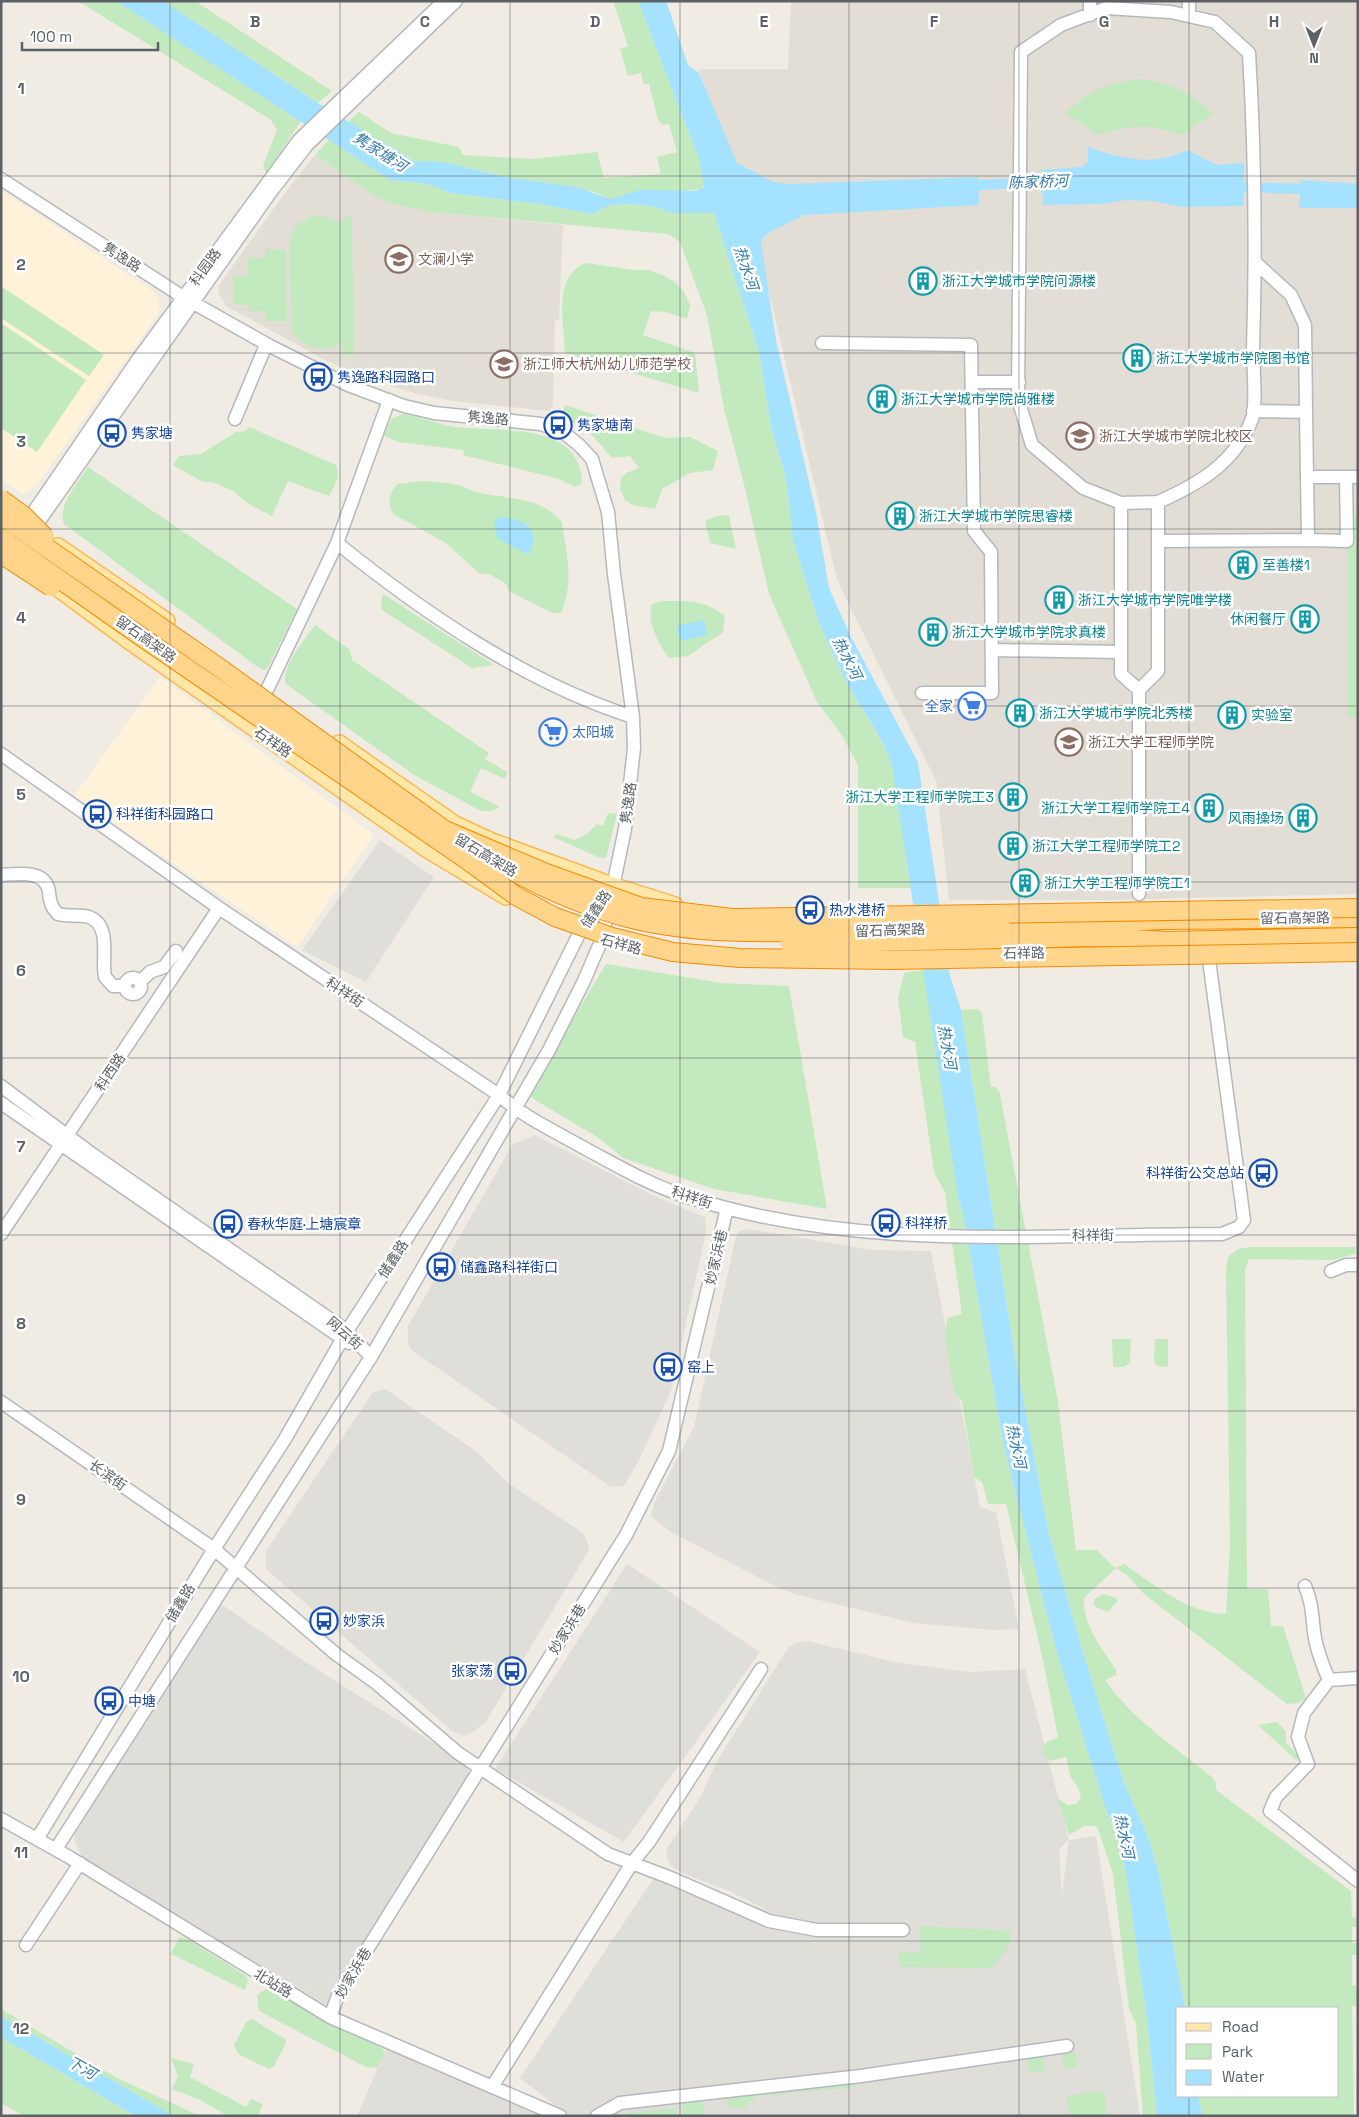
<svg xmlns="http://www.w3.org/2000/svg" width="1359" height="2117" viewBox="0 0 1359 2117" font-family="'Space Grotesk','Noto Sans SC',sans-serif">
	<rect width="100%" height="100%" fill="#f0ece4"/>
	<path fill="#fff2d9" d="M1,190L155,293L159,302L158,314L36,486L23,494L1,479Z
		M160,677L374,835L297,947L74,796Z"/>
	<path fill="#e0ded8" fill-rule="evenodd" d="M380,840L434,877L366,982L302,950Z
		M535,1135L652,1195L705,1217L706,1233L671,1391L639,1460L624,1486L611,1487L411,1350L408,1343V1326L513,1144Z
		M748,1229L873,1250L931,1251L980,1507L996,1512L1019,1629L993,1630L914,1623L794,1594L777,1587L669,1531L651,1516L654,1503L694,1427L734,1245L738,1232Z
		M385,1389L476,1451L508,1483L583,1533L587,1540L589,1550L485,1723L471,1733L463,1736L452,1731L266,1569V1551L373,1392Z
		M627,1564L760,1652L624,1842L495,1769Z
		M221,1604L301,1659L465,1763L468,1768V1776L327,2005L82,1858L74,1838L79,1820L202,1608Z
		M808,1641L894,1662L969,1672L1025,1669L1069,1840L1096,1836L1140,2116H569L520,2078L654,1878L767,1910L729,1891L682,1873L670,1865L666,1855L668,1847L701,1796L717,1761L788,1648L798,1642ZM1068,1840L1069,1841L1062,1895L1059,1849Z
		M389,2042L547,2116H357Z"/>
	<path fill="#e2ddd5" d="M791,1H1358V894L1108,900H949L936,781L837,580L769,292L699,69H788Z
		M315,155L374,196L392,204L432,212L563,225L559,320H555L553,406L550,411L453,401L414,393L385,384L329,362L226,306L218,292L219,285L287,190Z"/>
	<path fill="#c3e9be" d="M78,1H116L301,121L266,173L263,166L277,130L271,120Z
		M163,1H195L332,91L318,103Z
		M613,1H638L699,159L704,185L702,189L610,199L594,192L511,178L469,168L415,161L348,122L359,112L391,133L459,147L463,155L532,159L597,152L604,178L661,174L657,157L677,152L669,124L663,125L658,120L649,84H644L641,73L628,76L620,49L628,46Z
		M1136,79C1168,81 1190,92 1213,114L1182,135C1150,123 1131,125 1098,135L1066,113C1086,92 1107,84 1136,79Z
		M329,140L390,180L428,184L450,193L539,204L593,214L609,205L628,204L653,206L676,213H714L759,352L771,427L786,478L793,540L819,623L845,680L884,746L892,766L899,797L908,874L912,888H858V766L843,737L817,702L769,594L744,484L724,409L707,315L680,242L668,234L432,212L392,204L374,196L315,155Z
		M312,216L326,217L343,223V216L352,217L354,355H343L342,342C327,355 302,348 292,331L289,241L295,226Z
		M265,249L286,250L287,321H265V311H249V305L234,304L233,276H247L248,257L265,258Z
		M587,263L633,270H649L662,275L675,282L684,292L690,305L687,319L666,312L651,311L643,335L695,353L699,393L565,353C564,324 552,274 587,263Z
		M1,286L104,355L89,376L1,318Z
		M1,323L86,380L37,452L1,428Z
		M565,405L665,438L690,437L718,451L713,470L690,473L662,489L655,509L633,505L625,500L620,489L621,478L626,473L639,468L630,456L612,458L593,436L562,415Z
		M403,414C421,417 438,424 455,427C499,432 582,421 582,484L575,487L556,478L463,455L464,450L398,442L384,436L391,419Z
		M249,427L336,465C341,477 335,485 329,496L288,481L272,516L247,503L233,491L215,483L201,481L173,465L179,456L201,454L236,432L245,431Z
		M88,467L297,609L267,669L263,670L255,665L64,524C57,505 78,483 88,467Z
		M423,481C434,482 446,482 458,485C465,487 472,491 480,493C508,499 544,497 562,523C567,556 574,582 561,613H552L509,591L505,583L489,574H480L446,543L393,514C387,501 389,495 397,484Z
		M720,515L729,516L736,549L710,543L705,521Z
		M1354,515H1358V717H1348L1347,523Z
		M383,594L494,665L472,668L382,610L381,601Z
		M663,601C690,601 702,599 725,616L723,632L688,656L669,658C659,645 646,621 652,604Z
		M315,625L350,650L352,660L489,753L485,759L507,772L505,779L481,768L470,792L500,807L492,811H481L414,775L286,684C280,668 306,638 315,625Z
		M608,813L617,814L606,858L598,857L553,837L557,834L574,840L586,835L597,824L603,826Z
		M606,964L721,983L789,986L827,1209L714,1189L623,1158L599,1138L527,1095Z
		M924,970L960,1205L963,1214L1003,1442L1018,1503L1057,1653L1106,1810L1120,1840L1127,1880L1147,2019L1157,2116H1143L1136,2024L1129,2009L1113,1874L1097,1826H1084L1069,1835L1057,1798L1067,1805L1076,1804L1081,1797L1078,1787L1070,1776L1066,1757L1050,1761L1044,1755L1042,1748L1047,1742L1058,1737L1043,1660L1006,1504H988L982,1482L974,1477L962,1402L954,1390L945,1337L947,1318L962,1314L945,1192L934,1172L915,1042L903,1037L898,998L904,973Z
		M978,1009L982,1014L991,1087H996L1000,1094L1058,1402L1076,1550H1097L1115,1568L1124,1564C1155,1585 1187,1613 1226,1614L1230,1546L1226,1271L1228,1257L1238,1249L1250,1247H1356L1355,1254L1333,1260L1249,1259L1245,1270L1247,1589H1268L1271,1626H1283L1306,1698L1298,1703L1287,1704L1144,1594L1127,1575L1116,1568L1084,1598C1082,1625 1102,1648 1116,1670V1675L1105,1680C1133,1720 1176,1748 1213,1778L1216,1784V1790L1351,1891L1352,1917L1358,1918V1927H1352V1943H1358V1955H1352V1985L1358,1986V2006H1352L1354,2116H1202L1198,2096H1338V2008H1185L1159,1875L1147,1834L1124,1783L1082,1649L1048,1530L1014,1350L961,1010Z
		M1112,1339H1131L1130,1363L1124,1367H1113Z
		M1155,1339H1168V1367L1157,1366L1154,1360Z
		M1104,1594L1117,1598V1602L1108,1612L1096,1607L1093,1603L1096,1598Z
		M1277,1722L1286,1731V1742L1299,1757L1296,1760L1258,1725Z
		M920,1926L1010,1931L1011,1944L992,1968L900,1967L898,1953L921,1952Z
		M179,1937L188,1939L246,1976L248,1981L245,1990L171,1954Z
		M266,1989L382,2048L385,2053L377,2068L366,2067L259,2011L257,1995Z
		M1,2009L115,2077L200,2116H174L1,2016Z
		M252,2019L285,2039L286,2043L274,2066L269,2069L238,2054L234,2045L247,2021Z
		M1,2037L135,2116H24L1,2103Z
		M1074,2048L1077,2067L1064,2069L1062,2051Z
		M1041,2055L1044,2057L1045,2071L1030,2072L1027,2060L1031,2057Z
		M171,2058L194,2064L190,2077L246,2107L251,2099L263,2104L258,2116H228L200,2100L172,2089L178,2076Z
		M856,2081V2087L756,2096L743,2110L730,2106L726,2101L728,2094Z
		M1104,2091L1107,2116H1069L1066,2096Z
		M687,2100L702,2101L704,2110L699,2116H684L682,2103Z
		M675,2108L678,2116H625L627,2113Z"/>
	<path fill="#a4e2ff" d="M116,1H163L318,103L414,161L442,162L511,178L577,187L610,199L639,190L696,191L704,187L699,159L638,1H666L688,65L699,73L737,163L773,182L790,184L978,177L979,205L804,215L766,234L761,242L776,340L816,512L829,588L851,637L918,762L950,975L961,1010L1014,1350L1048,1530L1082,1649L1124,1783L1147,1834L1159,1874L1185,2008H1178V2096H1198L1202,2116H1157L1147,2019L1127,1880L1120,1840L1106,1810L1057,1653L1018,1503L1003,1442L963,1214L958,1197L892,766L884,745L845,680L819,623L793,540L786,478L771,427L759,352L714,213H672L653,206L628,204L609,205L593,214L539,204L450,193L428,184L390,180Z
		M1088,147C1122,159 1153,167 1187,150L1217,165L1244,163L1243,206L1181,207L1153,201L1127,200L1100,204L1043,205L1041,170L1082,167L1088,162Z
		M1301,180L1358,184V208H1299Z
		M499,517C510,517 531,522 533,536C535,542 531,546 531,551L526,554L497,538L494,523Z
		M704,620L707,635L680,641L677,626Z
		M1,2016L174,2116H135L1,2037Z"/>
	<g fill="none" stroke-linecap="round" stroke-linejoin="round">
		<path stroke="#a4e2ff" stroke-width="10" d="M967,186L1055,181
			M1231,187L1312,189"/>
		<g stroke="#b5b8bc" stroke-width="15">
			<path id="minor" d="M1189,1V16
				M1090,15V1
				M1,179L183,297L270,346L348,385L404,406L434,413L541,424L563,432L579,445L592,459L608,512L614,574L633,717L634,748L625,829L602,939L583,983L549,1050L371,1357L56,1849
				M822,343L971,345L974,531L991,552L992,693H922
				M972,382H1019
				M1253,411L1306,412L1305,325L1291,295L1256,263
				M1306,412L1307,477H1358
				M235,419L266,345
				M1307,477L1308,540L1347,541L1346,477
				M1121,503V674L1139,690
				M24,526L139,358L299,140L444,1
				M30,534L270,193L307,145L456,1
				M1159,541L1308,540
				M337,543C424,613 526,683 633,717
				M992,650L1121,652
				M266,692L337,543L389,400
				M1,754L219,908L499,1095C525,1118 556,1132 586,1149C618,1166 650,1185 685,1196C858,1253 1042,1234 1222,1234L1239,1227L1244,1220L1209,960
				M1,875C18,874 46,869 49,892C50,902 51,907 58,914C68,917 79,914 89,917C112,925 101,959 105,977L113,986H125
				M1139,894V690L1158,671V502C1199,484 1235,463 1252,419C1257,405 1253,367 1253,350C1256,251 1255,152 1249,53L1215,22L1171,12L1106,8L1061,25L1021,52L1018,399L1032,445L1083,488L1121,503L1158,502
				M125 986a8 8 0 1 1 16 0a8 8 0 1 1-16 0Z
				M140,982L150,972L164,967L176,951
				M1,1086L92,1154L347,1331L371,1357
				M1,1103L349,1343
				M1,1234L219,908
				M1331,1271L1346,1265H1358
				M1,1402L214,1549L337,1655L376,1683L458,1753L608,1854L671,1878L769,1921L817,1930H903
				M1305,1586C1312,1602 1312,1615 1314,1632C1316,1649 1322,1664 1329,1680L1358,1678
				M1329,1680L1304,1713L1298,1737L1308,1764L1276,1797L1270,1811L1358,1881
				M1,1819L69,1857L330,2017L560,2116
				M37,1839L214,1549L285,1439L347,1331L499,1095L580,932L601,902
				M26,1945L80,1863
				M330,2017L338,1996L626,1535L669,1451L727,1208
				M492,2087L632,1863L649,1842L761,1669
				M597,2116L620,2103L861,2076L1067,2046"/>
		</g>
		<g stroke="#fcb850" stroke-width="18">
			<path id="major" d="M58,546L167,621
				M46,580L130,642L429,851L506,897
				M339,743L455,824L492,841L612,885L675,905"/>
		</g>
		<g stroke="#f38b00" stroke-width="20">
			<path id="highway" d="M1001,926L1167,920L1358,918
				M1001,939L1097,937L1167,941L1358,937"/>
		</g>
		<use href="#minor" stroke="#fff" stroke-width="12"/>
		<use href="#major" stroke="#ffe7a9" stroke-width="15"/>
		<use href="#highway" stroke="#ffd48b" stroke-width="18"/>
		<g stroke="#f38b00" stroke-width="20" stroke-linecap="butt">
			<path id="highway-bridge" d="M1,499L24,516L45,537
				M1,516L224,671L445,830L546,873L641,907L732,918L1358,908
				M1,538L133,631L464,858L516,896L555,917L612,937L673,952L740,958L891,960L1358,952
				M1,554L51,587
				M499,863C539,887 583,906 628,918C695,935 765,933 834,931C890,930 945,928 1001,926
				M790,944L1001,939"/>
		</g>
		<use href="#highway-bridge" stroke="#ffd48b" stroke-width="18"/>
	</g>
	<path fill="none" stroke="#5c6166" stroke-width="1" stroke-opacity="0.55" d="M170,1V2116M340,1V2116M510,1V2116M680,1V2116M849,1V2116M1019,1V2116M1189,1V2008M1,176H1358M1,353H1358M1,529H1358M1,706H1358M1,882H1358M1,1058H1358M1,1235H1358M1,1411H1358M1,1588H1358M1,1764H1358M1,1941H1358M1189,2096V2116"/>
	<defs>
		<g id="school-ring" transform="scale(1.4375)"><circle r="9.5" fill="#fff" stroke="#8d6e63" stroke-width="1.5"/><path d="M0-5L7-2L0 1L-7-2ZM-4 1L0 2.5L4 1V4Q0 6-4 4Z" fill="#8d6e63"/></g>
		<g id="building-ring" transform="scale(1.4375)"><circle r="9.5" fill="#fff" stroke="#0f9aa8" stroke-width="1.5"/><path d="M-4-6H4V6H1V3H-1V6H-4ZM-2.5-4.3h1.7v1.8h-1.7ZM.8-4.3h1.7v1.8H.8ZM-2.5-1h1.7V.8h-1.7ZM.8-1h1.7V.8H.8Z" fill="#0f9aa8"/></g>
		<g id="bus-ring" transform="scale(1.4375)"><circle r="9.5" fill="#fff" stroke="#1a4fb4" stroke-width="1.5"/><path d="M-5-6H5V4H4V6H2V4H-2V6H-4V4H-5ZM-3.5-4V0h7V-4ZM-3.5 1.2v1.5H-2V1.2ZM2 1.2v1.5H3.5V1.2Z" fill="#1a4fb4"/></g>
		<g id="university-ring" transform="scale(1.4375)"><circle r="9.5" fill="#fff" stroke="#8d6e63" stroke-width="1.5"/><path d="M0-5L7-2L0 1L-7-2ZM-4 1L0 2.5L4 1V4Q0 6-4 4Z" fill="#8d6e63"/></g>
		<g id="supermarket-ring" transform="scale(1.4375)"><circle r="9.5" fill="#fff" stroke="#3f7fe0" stroke-width="1.5"/><path d="M-6-5.5h2.5l.6 2H6L4.5 2H-2.5L-4.4-4H-6ZM-1.5 3.2a1.3 1.3 0 1 0 .1 0ZM3 3.2a1.3 1.3 0 1 0 .1 0Z" fill="#3f7fe0"/></g>
	</defs>
	<g fill-rule="evenodd">
		<use href="#school-ring" x="399" y="259"/>
		<use href="#building-ring" x="923" y="281"/>
		<use href="#building-ring" x="1137" y="358"/>
		<use href="#school-ring" x="504" y="364"/>
		<use href="#bus-ring" x="318" y="377"/>
		<use href="#building-ring" x="882" y="399"/>
		<use href="#bus-ring" x="558" y="425"/>
		<use href="#bus-ring" x="112" y="433"/>
		<use href="#university-ring" x="1080" y="436"/>
		<use href="#building-ring" x="900" y="516"/>
		<use href="#building-ring" x="1243" y="565"/>
		<use href="#building-ring" x="1059" y="600"/>
		<use href="#building-ring" x="1305" y="619"/>
		<use href="#building-ring" x="933" y="632"/>
		<use href="#supermarket-ring" x="972" y="706"/>
		<use href="#building-ring" x="1020" y="713"/>
		<use href="#building-ring" x="1232" y="715"/>
		<use href="#supermarket-ring" x="553" y="732"/>
		<use href="#university-ring" x="1069" y="742"/>
		<use href="#building-ring" x="1013" y="797"/>
		<use href="#building-ring" x="1209" y="808"/>
		<use href="#bus-ring" x="97" y="814"/>
		<use href="#building-ring" x="1303" y="818"/>
		<use href="#building-ring" x="1013" y="846"/>
		<use href="#building-ring" x="1025" y="883"/>
		<use href="#bus-ring" x="810" y="910"/>
		<use href="#bus-ring" x="1263" y="1173"/>
		<use href="#bus-ring" x="886" y="1223"/>
		<use href="#bus-ring" x="228" y="1224"/>
		<use href="#bus-ring" x="441" y="1267"/>
		<use href="#bus-ring" x="668" y="1367"/>
		<use href="#bus-ring" x="324" y="1621"/>
		<use href="#bus-ring" x="512" y="1671"/>
		<use href="#bus-ring" x="109" y="1701"/>
	</g>
	<g text-anchor="middle" stroke-width="5" stroke-linejoin="round" paint-order="stroke">
		<g font-size="14" fill="#5c6166" stroke="#fff">
			<text transform="translate(122 257) rotate(33)" y="5">隽逸路</text>
			<text transform="translate(205 267) rotate(-54)" y="5">科园路</text>
			<text transform="translate(488 418) rotate(5)" y="5">隽逸路</text>
			<text transform="translate(146 639) rotate(35)" y="5">留石高架路</text>
			<text transform="translate(273 742) rotate(35)" y="5">石祥路</text>
			<text transform="translate(628 803) rotate(-82)" y="5">隽逸路</text>
			<text transform="translate(486 855) rotate(31)" y="5">留石高架路</text>
			<text transform="translate(596 909) rotate(-56)" y="5">储鑫路</text>
			<text transform="translate(1295 918) rotate(-1)" y="5">留石高架路</text>
			<text transform="translate(890 930) rotate(-2)" y="5">留石高架路</text>
			<text transform="translate(621 944) rotate(15)" y="5">石祥路</text>
			<text transform="translate(1024 953) rotate(-1)" y="5">石祥路</text>
			<text transform="translate(345 992) rotate(34)" y="5">科祥街</text>
			<text transform="translate(110 1072) rotate(-56)" y="5">科西路</text>
			<text transform="translate(692 1197) rotate(18)" y="5">科祥街</text>
			<text transform="translate(1093 1235) rotate(-1)" y="5">科祥街</text>
			<text transform="translate(716 1257) rotate(-77)" y="5">妙家浜巷</text>
			<text transform="translate(393 1259) rotate(-57)" y="5">储鑫路</text>
			<text transform="translate(345 1333) rotate(41)" y="5">网云街</text>
			<text transform="translate(108 1475) rotate(35)" y="5">长滨街</text>
			<text transform="translate(180 1603) rotate(-59)" y="5">储鑫路</text>
			<text transform="translate(567 1629) rotate(-58)" y="5">妙家浜巷</text>
			<text transform="translate(353 1973) rotate(-59)" y="5">妙家浜巷</text>
			<text transform="translate(273 1983) rotate(31)" y="5">北站路</text>
		</g>
		<g font-size="14" fill="#785e54" stroke="#fff" text-anchor="start">
			<text x="418" y="264">文澜小学</text>
			<text x="523" y="369">浙江师大杭州幼儿师范学校</text>
			<text x="1099" y="441">浙江大学城市学院北校区</text>
			<text x="1088" y="747">浙江大学工程师学院</text>
		</g>
		<g font-size="14" fill="#0d838f" stroke="#fff" text-anchor="start">
			<text x="942" y="286">浙江大学城市学院问源楼</text>
			<text x="1156" y="363">浙江大学城市学院图书馆</text>
			<text x="901" y="404">浙江大学城市学院尚雅楼</text>
			<text x="919" y="521">浙江大学城市学院思睿楼</text>
			<text x="1262" y="570">至善楼1</text>
			<text x="1078" y="605">浙江大学城市学院唯学楼</text>
			<text x="1286" y="624" text-anchor="end">休闲餐厅</text>
			<text x="952" y="637">浙江大学城市学院求真楼</text>
			<text x="1039" y="718">浙江大学城市学院北秀楼</text>
			<text x="1251" y="720">实验室</text>
			<text x="994" y="802" text-anchor="end">浙江大学工程师学院工3</text>
			<text x="1190" y="813" text-anchor="end">浙江大学工程师学院工4</text>
			<text x="1284" y="823" text-anchor="end">风雨操场</text>
			<text x="1032" y="851">浙江大学工程师学院工2</text>
			<text x="1044" y="888">浙江大学工程师学院工1</text>
		</g>
		<g font-size="14" fill="#164399" stroke="#fff" text-anchor="start">
			<text x="337" y="382">隽逸路科园路口</text>
			<text x="577" y="430">隽家塘南</text>
			<text x="131" y="438">隽家塘</text>
			<text x="116" y="819">科祥街科园路口</text>
			<text x="829" y="915">热水港桥</text>
			<text x="1244" y="1178" text-anchor="end">科祥街公交总站</text>
			<text x="905" y="1228">科祥桥</text>
			<text x="247" y="1229">春秋华庭·上塘宸章</text>
			<text x="460" y="1272">储鑫路科祥街口</text>
			<text x="687" y="1372">窑上</text>
			<text x="343" y="1626">妙家浜</text>
			<text x="493" y="1676" text-anchor="end">张家荡</text>
			<text x="128" y="1706">中塘</text>
		</g>
		<g font-size="14" fill="#366cbe" stroke="#fff" text-anchor="end">
			<text x="953" y="711">全家</text>
			<text x="572" y="737" text-anchor="start">太阳城</text>
		</g>
		<g font-size="15" font-style="italic" fill="#347aa7" stroke="#fff">
			<text transform="translate(380 152) rotate(32)" y="5">隽家塘河</text>
			<text transform="translate(1038 182) rotate(-2)" y="5">陈家桥河</text>
			<text transform="translate(746 268) rotate(71)" y="5">热水河</text>
			<text transform="translate(847 658) rotate(63)" y="5">热水河</text>
			<text transform="translate(947 1047) rotate(80)" y="5">热水河</text>
			<text transform="translate(1016 1446) rotate(78)" y="5">热水河</text>
			<text transform="translate(1124 1836) rotate(78)" y="5">热水河</text>
			<text transform="translate(82 2068) rotate(30)" y="5">下河</text>
		</g>
	</g>
	<g font-size="16" text-anchor="middle" font-weight="bold" fill="#5c6166" stroke="#fff" stroke-width="5" stroke-linejoin="round" paint-order="stroke">
		<text x="255" y="27">B</text>
		<text x="425" y="27">C</text>
		<text x="595" y="27">D</text>
		<text x="764" y="27">E</text>
		<text x="934" y="27">F</text>
		<text x="1104" y="27">G</text>
		<text x="1274" y="27">H</text>
		<text x="21" y="94">1</text>
		<text x="21" y="270">2</text>
		<text x="21" y="447">3</text>
		<text x="21" y="623">4</text>
		<text x="21" y="800">5</text>
		<text x="21" y="976">6</text>
		<text x="21" y="1152">7</text>
		<text x="21" y="1329">8</text>
		<text x="21" y="1505">9</text>
		<text x="21" y="1682">10</text>
		<text x="21" y="1858">11</text>
		<text x="21" y="2034">12</text>
	</g>
	<rect width="1359" height="2117" fill="none" stroke="#5c6166" stroke-width="5"/>
	<rect x="1176" y="2007" width="162" height="90" fill="#ffffff" stroke="#bec0c2"/>
	<rect x="1186" y="2023" width="25" height="8" fill="#ffe7a9" stroke="#bec0c2"/>
	<text x="1222" y="2032" font-size="15" fill="#5c6166">Road</text>
	<rect x="1186" y="2044" width="25" height="15" fill="#c3e9be" stroke="#bec0c2"/>
	<text x="1222" y="2057" font-size="15" fill="#5c6166">Park</text>
	<rect x="1186" y="2070" width="25" height="15" fill="#a4e2ff" stroke="#bec0c2"/>
	<text x="1222" y="2082" font-size="15" fill="#5c6166">Water</text>
	<g transform="translate(1314 45) rotate(180)" stroke="#ffffff" stroke-width="4" paint-order="stroke">
	<path d="M0-4L9 19L0 12L-9 19Z" fill="#5c6166"/>
	<text y="-8" font-size="14" font-weight="bold" text-anchor="middle" fill="#5c6166">N</text>
	</g>
	<path d="M22 42v8h136v-8" fill="none" stroke="#5c6166" stroke-width="2.5"/>
	<text x="30" y="42" font-size="15" fill="#5c6166" stroke="#ffffff" stroke-width="4" paint-order="stroke">100 m</text>
</svg>
